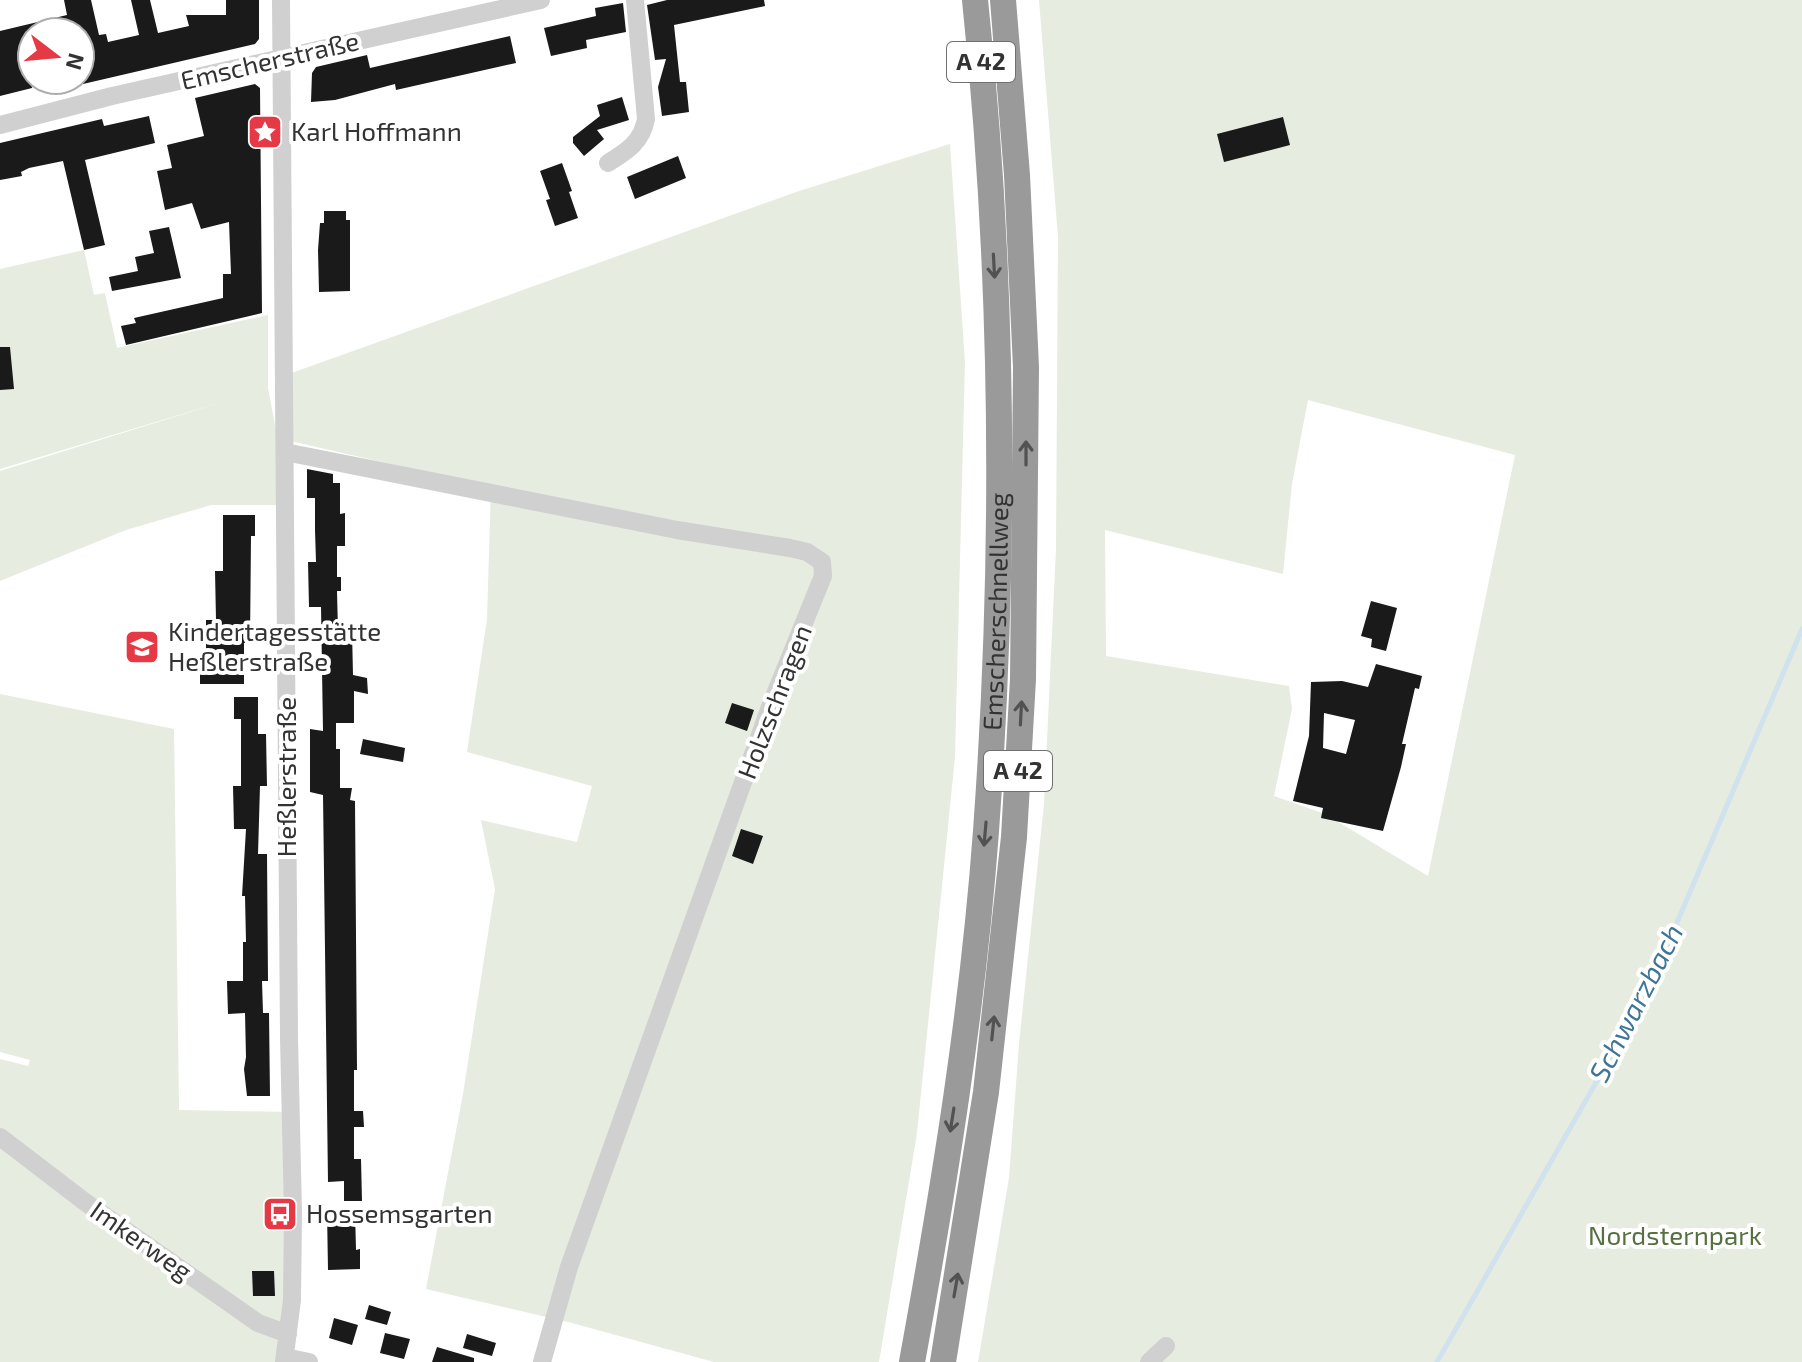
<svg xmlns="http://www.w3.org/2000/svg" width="1802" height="1362" viewBox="0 0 1802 1362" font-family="'Exo 2',sans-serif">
	<rect width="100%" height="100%" fill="#fff"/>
	<path fill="#e6ecdf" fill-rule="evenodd" d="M1039,0H1802V1362H978L1009,1178L1019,1044L1044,804L1056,549L1058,237ZM1308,400L1515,455L1428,876L1325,814L1274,796L1292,709L1289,686L1106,656L1105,530L1283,574L1292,484Z
		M950,144L965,362L955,757L917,1133L879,1362H714L572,1323L426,1289L463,1094L495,889L481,820L577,842L592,786L467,752L487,619L491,487L286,440V375L799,191Z
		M84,250L94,295L105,293L117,348L268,315V388L280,452L281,505H211L126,530L0,581V471L232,399L0,469V269Z
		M0,694L174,729L179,1110L290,1112L288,1332L258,1322L0,1132V1059L28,1066L30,1060L0,1052Z
		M0,1141L287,1335L283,1362H0Z"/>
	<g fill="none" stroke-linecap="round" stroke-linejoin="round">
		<path stroke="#cfe2ee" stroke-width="5" d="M1437,1362L1647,993L1802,629"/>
	</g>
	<path fill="#1a1a1a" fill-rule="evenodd" d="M64,0H91L99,35L106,34L108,42L139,35L131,0H150L158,33L189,26L186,15H226V0H259V39L255,44L83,84L80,77V30L32,32V88L0,96V31L67,15Z
		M667,0H764L765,6L674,25L680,82H686L689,112L662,116L658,87L666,59L655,60L647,5Z
		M623,3L626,32L586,40L587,48L551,56L544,28L596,16L595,8Z
		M510,36L516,63L396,90L395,84L335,100L311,102L312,73L316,67L367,55L370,68Z
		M255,84L260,88L262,313L126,345L121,326L136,323L134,318L223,298V274H231L229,222L201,229L192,203L165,210L157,171L172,168L167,145L204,136L195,98Z
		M622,97L629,120L597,130L604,139L584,156L573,143V137L600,116L597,105Z
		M149,116L155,143L85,160L105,245L84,250L63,161L29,168L21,172L22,176L0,180V143L102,119L104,126Z
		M1283,117L1290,145L1224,162L1217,134Z
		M678,156L686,178L635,199L627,177Z
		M562,163L572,191L569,192L578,218L555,226L546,200L550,199L540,171Z
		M324,211H346V220H350V291L319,292L318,250L320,223H324Z
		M169,227L181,278L112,291L109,277L138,271L135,257L154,253L149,231Z
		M0,347H10L14,389L0,390Z
		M307,469L333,474V483H340V514L345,513V546H337V577H341V591H337L338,632L352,631L353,675L367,678L368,694L354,691V723H336V749H340V788H352L350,800L355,801L357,1070H354V1111H363L364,1127H354V1159H361L362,1201H344V1181L328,1182L323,795L310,792V729L323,731L321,607H309L308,562H316L315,530V498H307Z
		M223,515H255V536H251L250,643H244V684H200V665H206V620H216L215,571H223Z
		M1371,601L1397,608L1386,651L1371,647L1372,639L1361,636Z
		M1376,664L1422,676L1419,689L1415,688L1402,744H1406L1401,767L1383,831L1321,818L1323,808L1293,801L1309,736L1311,682L1342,681L1368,687ZM1324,713L1355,720L1346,754L1323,748Z
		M234,697H258V734H266L267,786H260L258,854H267L268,981H262L263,1013H269L270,1096H247L244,1069L246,1057L245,1013L228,1014L227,981H243V942H246L245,896H242L246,829H234L233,786H241V719H234Z
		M732,703L754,710L747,731L725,723Z
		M363,739L405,748L403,762L360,754Z
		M741,829L763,836L753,864L732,856Z
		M327,1211H355L356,1250L360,1249V1269L328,1270Z
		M252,1271H274L275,1296H253Z
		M369,1305L391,1312L387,1325L365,1319Z
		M334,1318L358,1325L352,1345L329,1338Z
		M385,1333L410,1339L404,1359L380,1353Z
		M467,1334L496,1343L492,1356L463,1348Z
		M437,1347L474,1358V1362H432Z"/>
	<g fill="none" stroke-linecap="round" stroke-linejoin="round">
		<path stroke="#d0d0d0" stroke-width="18" d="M281,0L289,1038L293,1213L292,1300L284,1362
			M0,125L112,96L541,0
			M608,163C627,151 642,142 646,119L635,0
			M285,452L677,530L790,548L807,552L822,562L823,576L771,704L569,1267L542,1362
			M0,1137L85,1202L258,1323L288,1334
			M285,1357L309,1362
			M1149,1362L1166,1346"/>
		<g stroke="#9a9a9a" stroke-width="26">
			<path id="s1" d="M912,1362C944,1187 973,1009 986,831C1006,555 1004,276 975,0"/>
			<path d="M943,1362L986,1092L1014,837L1023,679L1026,367L1017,175L1003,0"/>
		</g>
	</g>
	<defs><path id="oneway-shaft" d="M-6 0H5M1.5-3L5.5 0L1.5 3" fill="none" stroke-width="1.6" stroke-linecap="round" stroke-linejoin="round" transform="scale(2)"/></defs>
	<g stroke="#525252">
		<use href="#oneway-shaft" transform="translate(994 266) rotate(87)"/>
		<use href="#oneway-shaft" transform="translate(1026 453) rotate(-90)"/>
		<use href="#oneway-shaft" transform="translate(1021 713) rotate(-87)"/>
		<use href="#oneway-shaft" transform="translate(985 834) rotate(95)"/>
		<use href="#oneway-shaft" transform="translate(993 1028) rotate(-84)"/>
		<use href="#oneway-shaft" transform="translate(952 1120) rotate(99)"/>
		<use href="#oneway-shaft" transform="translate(956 1285) rotate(-80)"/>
	</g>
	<defs>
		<g id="sight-square" transform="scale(1.8)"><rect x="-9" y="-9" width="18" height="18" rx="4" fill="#e63946" stroke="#fff"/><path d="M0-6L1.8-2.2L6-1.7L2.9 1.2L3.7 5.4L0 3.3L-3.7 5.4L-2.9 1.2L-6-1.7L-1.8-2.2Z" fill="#fff"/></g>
		<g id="school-square" transform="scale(1.8)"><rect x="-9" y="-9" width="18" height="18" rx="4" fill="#e63946" stroke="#fff"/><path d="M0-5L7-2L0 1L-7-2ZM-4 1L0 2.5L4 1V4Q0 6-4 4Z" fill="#fff"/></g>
		<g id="bus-square" transform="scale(1.8)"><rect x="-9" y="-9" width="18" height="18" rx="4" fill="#e63946" stroke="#fff"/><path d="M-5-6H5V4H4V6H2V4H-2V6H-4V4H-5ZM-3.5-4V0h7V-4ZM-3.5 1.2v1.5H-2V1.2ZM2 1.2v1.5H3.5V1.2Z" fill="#fff"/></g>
	</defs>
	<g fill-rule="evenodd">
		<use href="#sight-square" x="265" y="132"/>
		<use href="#school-square" x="142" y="647"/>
		<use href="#bus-square" x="280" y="1214"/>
	</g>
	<g text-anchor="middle" stroke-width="8" stroke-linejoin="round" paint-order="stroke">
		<g fill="#fff" stroke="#707070" stroke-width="2">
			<rect x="947" y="42" width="68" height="40" rx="6"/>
			<rect x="984" y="751" width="68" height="40" rx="6"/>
		</g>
		<g font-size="24" font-weight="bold" fill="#333">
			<text x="981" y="70">A 42</text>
			<text x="1018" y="779">A 42</text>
		</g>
		<g font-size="26" fill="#333" stroke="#fff">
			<text transform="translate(270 61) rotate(-13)" y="9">Emscherstraße</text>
			<text dy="9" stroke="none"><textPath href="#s1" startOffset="756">Emscherschnellweg</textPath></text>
			<text transform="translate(775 702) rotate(-69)" y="9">Holzschragen</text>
			<text transform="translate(287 777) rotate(-90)" y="9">Heßlerstraße</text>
			<text transform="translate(141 1241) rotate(35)" y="9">Imkerweg</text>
		</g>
		<g font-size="26" fill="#333" stroke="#fff" text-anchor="start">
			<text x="291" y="141">Karl Hoffmann</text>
			<text x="168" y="641">Kindertagesstätte<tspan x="168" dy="30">Heßlerstraße</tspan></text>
			<text x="306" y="1223">Hossemsgarten</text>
		</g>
		<g font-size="26" fill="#56703f" stroke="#fff">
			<text x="1675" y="1245">Nordsternpark</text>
		</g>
		<g font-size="28" font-style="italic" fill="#3f7597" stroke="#fff">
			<text transform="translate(1636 1003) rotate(-63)" y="10">Schwarzbach</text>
		</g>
	</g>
	<g transform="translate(56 56) rotate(106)"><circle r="38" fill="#ffffff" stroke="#adadad" stroke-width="2"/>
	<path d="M0-6L14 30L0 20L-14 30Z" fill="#e63946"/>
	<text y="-12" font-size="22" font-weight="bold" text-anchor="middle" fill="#333333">N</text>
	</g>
</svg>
